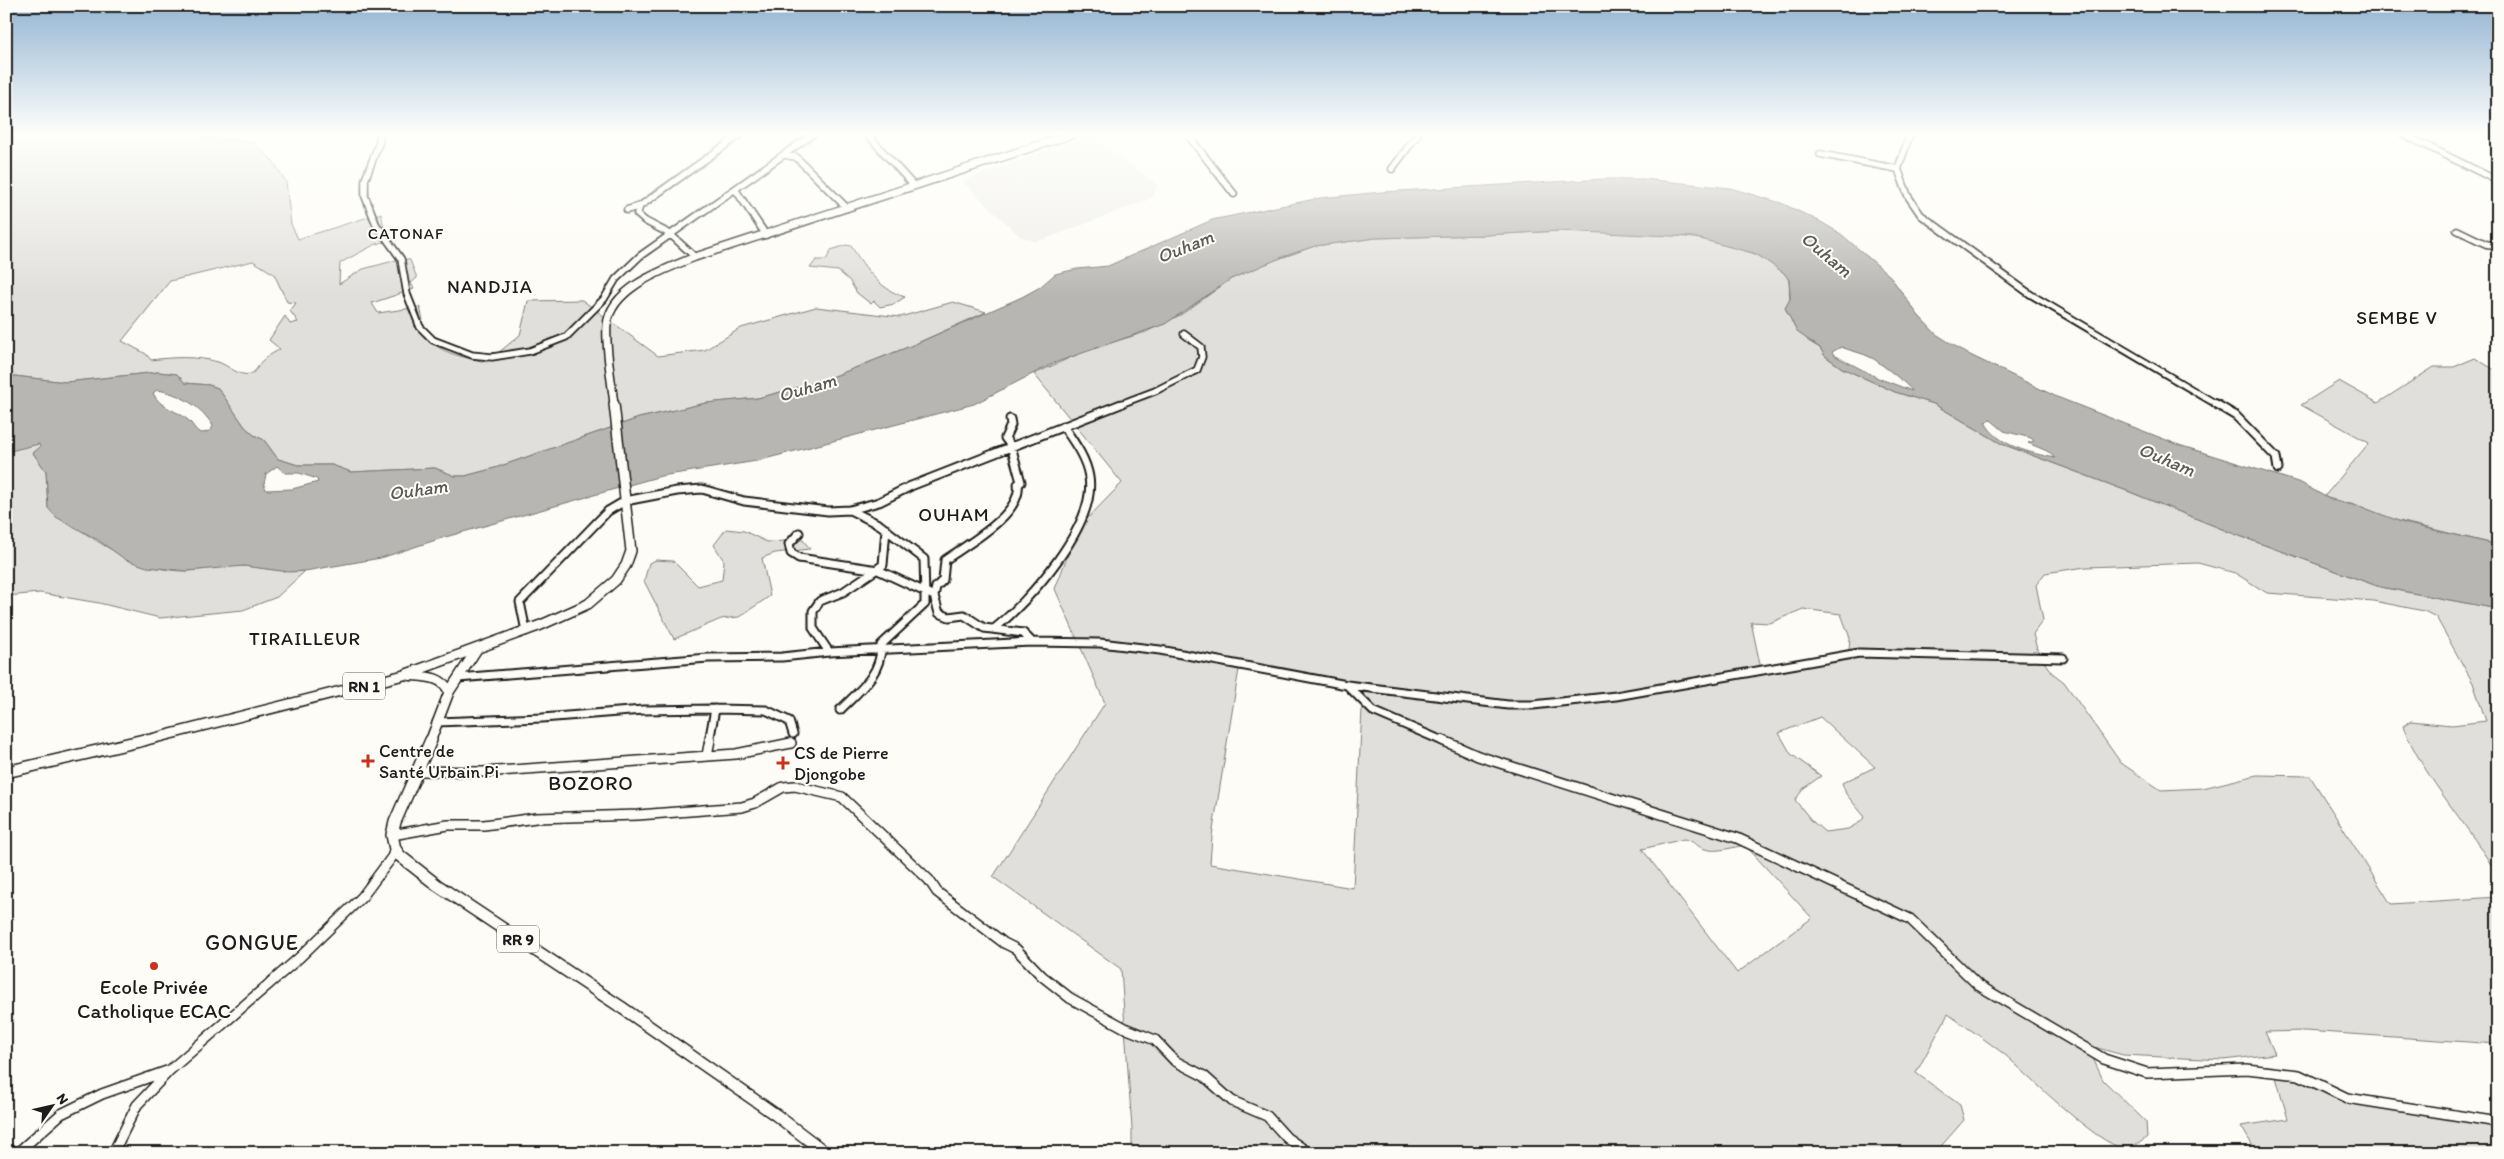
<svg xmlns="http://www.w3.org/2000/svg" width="2504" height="1159" viewBox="0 0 2504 1159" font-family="Itim,sans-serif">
	<rect width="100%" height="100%" fill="#fdfcf7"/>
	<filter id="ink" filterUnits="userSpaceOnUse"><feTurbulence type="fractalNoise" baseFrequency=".02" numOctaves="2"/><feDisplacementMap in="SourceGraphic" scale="10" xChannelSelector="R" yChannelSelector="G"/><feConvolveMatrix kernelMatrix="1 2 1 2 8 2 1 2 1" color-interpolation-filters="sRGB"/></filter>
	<g filter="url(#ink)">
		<path fill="#eeede9" d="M1089,134L1152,181L1157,185L1154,195L1145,201L1045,239L1034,241L1020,236L962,181Z"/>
		<path fill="#e0dfdb" stroke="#7e7e7c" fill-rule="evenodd" d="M6,134H203L204,138L253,142L273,161L286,182L291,224L298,239L381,213L387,241L374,245L340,263L339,284L363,269L401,259L410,260L417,278L411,283L414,289L372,303L378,313L420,307L423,320L414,326C439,353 452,355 487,362L520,335L528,301L582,300L658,356L705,350L741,328L816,307L900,317L953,302L986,312L913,345L822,381L758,398L706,403L639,418L495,468L465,476H455L435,468L351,472L332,465H298L285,461L278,459L264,440L254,435L245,427L218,388L209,385L185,383L177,374L158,372L66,382L6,375ZM253,261L274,274L287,302L296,303L290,311L298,322L290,324L285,316L269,340L280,349C274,353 265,357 261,362C258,366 256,372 250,374C239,377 228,365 218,362C197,356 172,357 151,360L146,354L122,341L170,281Z
			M1559,231C1617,232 1743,229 1785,274C1792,281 1788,290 1790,299C1793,313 1802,328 1808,341L1820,348L1825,356L1842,368L1895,392L1934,404L2002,444L2130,492L2237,535L2380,587L2498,609V877C2470,825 2425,781 2403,726L2411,721L2452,725L2486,721L2473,683L2436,617L2424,611L2374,601L2267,593L2235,573L2198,563L2086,567L2045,573L2036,585L2043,620L2033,634L2038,653L2051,672L2064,682L2121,763L2161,790L2203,788L2257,775L2310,776L2391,904L2498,897V1044L2305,1031L2265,1032L2275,1054L2223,1060L2123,1055L2087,1045L2103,1080L2146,1122L2147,1137C2141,1142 2133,1149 2124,1148C2098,1146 2026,1073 2004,1054C1986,1040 1966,1027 1948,1014L1916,1073L1960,1105L1964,1120L1935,1153H1132V1129L1121,969L993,877L1105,703L1055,589L1078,528L1122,483L1034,374L1087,350L1146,332L1182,314L1231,279L1253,268L1315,246L1376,238L1485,235ZM1803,609L1841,614L1850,638L1849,650L1761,669L1751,622L1770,623ZM1239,669L1363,689L1353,888L1210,864L1212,836ZM1820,717L1875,767L1842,783L1846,794L1864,816L1862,821L1848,829L1825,832L1812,821L1795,800L1804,788L1821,776L1791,754L1779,733ZM1684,839C1693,840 1697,847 1705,849C1716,853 1734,847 1745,845L1812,918L1737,973L1642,849Z
			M846,245L851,246C866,269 879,289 905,297L894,304L880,307L874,301L871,304L857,293L849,280L838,271L810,268L816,260H826L831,250Z
			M2475,358L2498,372V545L2387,518L2362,507L2324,497L2369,443L2301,405L2339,381L2378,403L2434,367H2454Z
			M37,443L41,447L33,453L46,471L48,508C92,537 132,572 188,571C206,570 223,565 241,566C264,567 281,573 305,571L277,597L243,610L160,618L99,603L40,593L6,596V452Z
			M726,529L744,531L767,542L803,540L810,549L775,553L762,558L770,596L739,617L721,619L674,639L644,581L649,563L656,560L673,561L698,586L722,580L724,561L714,545Z
			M2290,1073L2333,1098L2498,1118V1153H2257L2241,1126L2288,1119L2275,1074Z"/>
		<path fill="#b7b6b2" stroke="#797876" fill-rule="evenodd" d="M1604,179H1644L1730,188L1781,203L1821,222L1841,234L1890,276L1918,315L1936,334L1966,353L2057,397L2179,445L2301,483L2331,500L2362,507L2404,523L2498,545V609L2380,587L2237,535L2130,492L2002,444L1934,404L1895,392L1842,368L1825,356L1820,348L1797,332L1785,308L1790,299V293L1789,280L1784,273L1756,254L1693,237L1559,231L1485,235L1376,238L1315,246L1285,256L1231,279L1165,324L1054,363L974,404L757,461L661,476L442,538L381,558L305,571L289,572L244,566L187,571L147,567L126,560L98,540L56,517L48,508L46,471L33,453L40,447L39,444L6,452V375L66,382L158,372L177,374L185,383L209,385L218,388L245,427L254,435L264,440L278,459L285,461L298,465H332L351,472L435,468L455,476H465L495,468L639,418L706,403L758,398L822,381L913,345L1022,297L1040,287L1055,274L1077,269L1108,266L1212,220L1320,198L1382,192ZM1841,347C1851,351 1863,353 1872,358C1879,362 1910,386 1912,391L1878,378L1834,355L1832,352ZM157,390C179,393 202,407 213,426L211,430C207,432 203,434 199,432C195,430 192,423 188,420C178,410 160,409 153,393ZM1991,420L2004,431L2031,438L2034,441L2028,443L2047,451L2055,458C2031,453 1997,446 1985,422ZM277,466L285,473H299L317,479L318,482L292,489L266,490L264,484L266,474Z"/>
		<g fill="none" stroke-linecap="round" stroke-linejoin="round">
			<g stroke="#1c1c1c" stroke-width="9">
				<path id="minor-far2" d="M380,134L379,143L365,180V196L376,224L401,259L407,294L420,327L433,340L472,355L492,357L530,351L566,337L604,299L616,279L640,256L813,134
					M867,134L914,186
					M1187,134L1234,194
					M1910,134L1898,169L1908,196L1921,215L2030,294L2218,405
					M2403,134L2498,181
					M1820,154L1898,169
					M785,155L796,157L847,208
					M1392,169L1418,134
					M735,189L766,235
					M627,210L640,206
					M2457,230L2486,244L2498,246
					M695,257L670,234L645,221L637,214L640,206L741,134
					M1118,405L1155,391L1197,370L1202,357L1201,347L1184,334"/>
			</g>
			<g stroke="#1c1c1c" stroke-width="11">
				<path id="minor-far1" d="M2216,404L2236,416L2276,457L2278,469
					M799,533L789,544L791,553L799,558L878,570L934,596L939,613L949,617L964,615L984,628L1023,633L1032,642
					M934,596L936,587L943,580L945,560C966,545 1023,514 1018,484L1021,482L1011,446L1005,438L1011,425L1010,419
					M994,629C1029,601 1097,525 1089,477C1086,458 1074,442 1063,426
					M526,631L520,602L608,511L625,501L677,491L702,489L744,501L828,511L850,510L879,502L911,486L1121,404
					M829,652L813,628V611L820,601L843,592L883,565L886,529
					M458,678L708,658L782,657L829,652L1032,642L1100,643L1160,650L1347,685L1508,705H1533L1616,696L1859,653L2063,658
					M1347,685L1373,711L1445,742
					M840,710C859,691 882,674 881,645L925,604V598L924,559L880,525L850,510
					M437,722L542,718L643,710L715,709L766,710L789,721L793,734
					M709,742L715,709"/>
			</g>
			<g stroke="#1c1c1c" stroke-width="12">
				<path id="minor" d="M1442,740L1478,756L1737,838L1910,919L1978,985L2104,1059L2147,1073L2247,1069L2299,1075L2347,1098L2498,1122
					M707,755L710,740
					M419,771L483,772L736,754L791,743
					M392,835L448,825H484L536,818L638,815L742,807L755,803L783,787L795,786L842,797L929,880L937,892L1004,943L1016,949L1042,976L1070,998L1127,1029L1155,1040L1175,1061L1204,1076L1232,1101L1267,1116L1287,1138L1309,1153
					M17,1153L61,1114L102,1094L167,1071
					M113,1153L137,1105L170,1070L300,957L362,897L392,857L395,849"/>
			</g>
			<g stroke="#1c1c1c" stroke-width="10">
				<path id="major-far2" d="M614,405C612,383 605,346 607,325C611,287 666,269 695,257L1073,134"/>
			</g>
			<g stroke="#1c1c1c" stroke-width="12">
				<path id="major-far1" d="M407,675C422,677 443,675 449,692L430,742
					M449,692L477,649
					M139,742L404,675L541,625L588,604L616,580L626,565L631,551L614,404"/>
			</g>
			<g stroke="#1c1c1c" stroke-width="14">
				<path id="major" d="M431,740L395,822L392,835L395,849L400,856L437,885L621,1007L776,1115L826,1153
					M6,772L144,740"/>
			</g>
			<use href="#minor-far2" stroke="#fdfcf7" stroke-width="5.5"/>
			<use href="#minor-far1" stroke="#fdfcf7" stroke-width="7"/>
			<use href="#minor" stroke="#fdfcf7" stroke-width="9"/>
			<use href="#major-far2" stroke="#fdfcf7" stroke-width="7"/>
			<use href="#major-far1" stroke="#fdfcf7" stroke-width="9"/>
			<use href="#major" stroke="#fdfcf7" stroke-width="11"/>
		</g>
	</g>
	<linearGradient id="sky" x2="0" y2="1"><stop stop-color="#94b5d2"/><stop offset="0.45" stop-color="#fefefb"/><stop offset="1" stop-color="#fefefb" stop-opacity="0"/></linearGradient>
	<rect width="2504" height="297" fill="url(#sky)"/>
	<g fill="#c8321e" stroke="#fdfcf7" stroke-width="2">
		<path d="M365.5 753.5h5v5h5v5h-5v5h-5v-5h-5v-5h5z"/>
		<path d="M780.5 755.5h5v5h5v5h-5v5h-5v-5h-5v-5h5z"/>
		<circle cx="154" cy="966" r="5"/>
	</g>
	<g text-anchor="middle" stroke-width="4" stroke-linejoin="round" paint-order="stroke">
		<g font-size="16" letter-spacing="1" fill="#1c1c1c" stroke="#fdfcf7">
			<text x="406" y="239">CATONAF</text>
		</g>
		<g fill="#fdfcf7" stroke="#605f5e" stroke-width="1">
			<rect x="343" y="672.5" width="42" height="27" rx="4"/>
			<rect x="497" y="925.5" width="42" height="27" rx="4"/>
		</g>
		<g font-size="16" font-weight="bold" fill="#1c1c1c">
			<text x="364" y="692">RN 1</text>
			<text x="518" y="945">RR 9</text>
		</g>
		<g font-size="18" fill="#1c1c1c" stroke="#fdfcf7" text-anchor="start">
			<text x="379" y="757">Centre de<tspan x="379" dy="21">Santé Urbain Pi</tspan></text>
			<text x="794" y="759">CS de Pierre<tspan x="794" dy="21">Djongobe</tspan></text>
		</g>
		<g font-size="19" font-style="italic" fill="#5a5a58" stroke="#fdfcf7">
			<text transform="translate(1185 246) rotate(-22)" y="7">Ouham</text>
			<text transform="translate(1827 254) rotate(40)" y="7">Ouham</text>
			<text transform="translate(807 387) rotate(-16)" y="7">Ouham</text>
			<text transform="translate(2167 459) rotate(23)" y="7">Ouham</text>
			<text transform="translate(418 489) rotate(-8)" y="7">Ouham</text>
		</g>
		<g font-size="19" letter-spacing="1" fill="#1c1c1c" stroke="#fdfcf7">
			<text x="490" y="293">NANDJIA</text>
			<text x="2397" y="324">SEMBE V</text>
			<text x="954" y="521">OUHAM</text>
			<text x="305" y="645">TIRAILLEUR</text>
		</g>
		<g font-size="20" letter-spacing="1" fill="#1c1c1c" stroke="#fdfcf7">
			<text x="591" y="790">BOZORO</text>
		</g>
		<g font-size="21" fill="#1c1c1c" stroke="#fdfcf7">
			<text x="154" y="994">Ecole Privée<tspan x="154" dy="24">Catholique ECAC</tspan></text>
		</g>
		<g font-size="22" letter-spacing="1" fill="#1c1c1c" stroke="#fdfcf7">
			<text x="252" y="950">GONGUE</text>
		</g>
	</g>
	<rect width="2504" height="1159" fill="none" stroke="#fdfcf7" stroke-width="25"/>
	<rect x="12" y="12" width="2479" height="1134" fill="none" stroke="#1c1c1c" stroke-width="2" filter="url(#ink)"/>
	<g transform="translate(52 1106) rotate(56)" stroke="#fdfcf7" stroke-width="4" paint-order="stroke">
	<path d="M0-4L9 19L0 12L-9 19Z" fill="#1c1c1c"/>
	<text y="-8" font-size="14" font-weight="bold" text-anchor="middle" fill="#1c1c1c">N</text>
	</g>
</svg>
